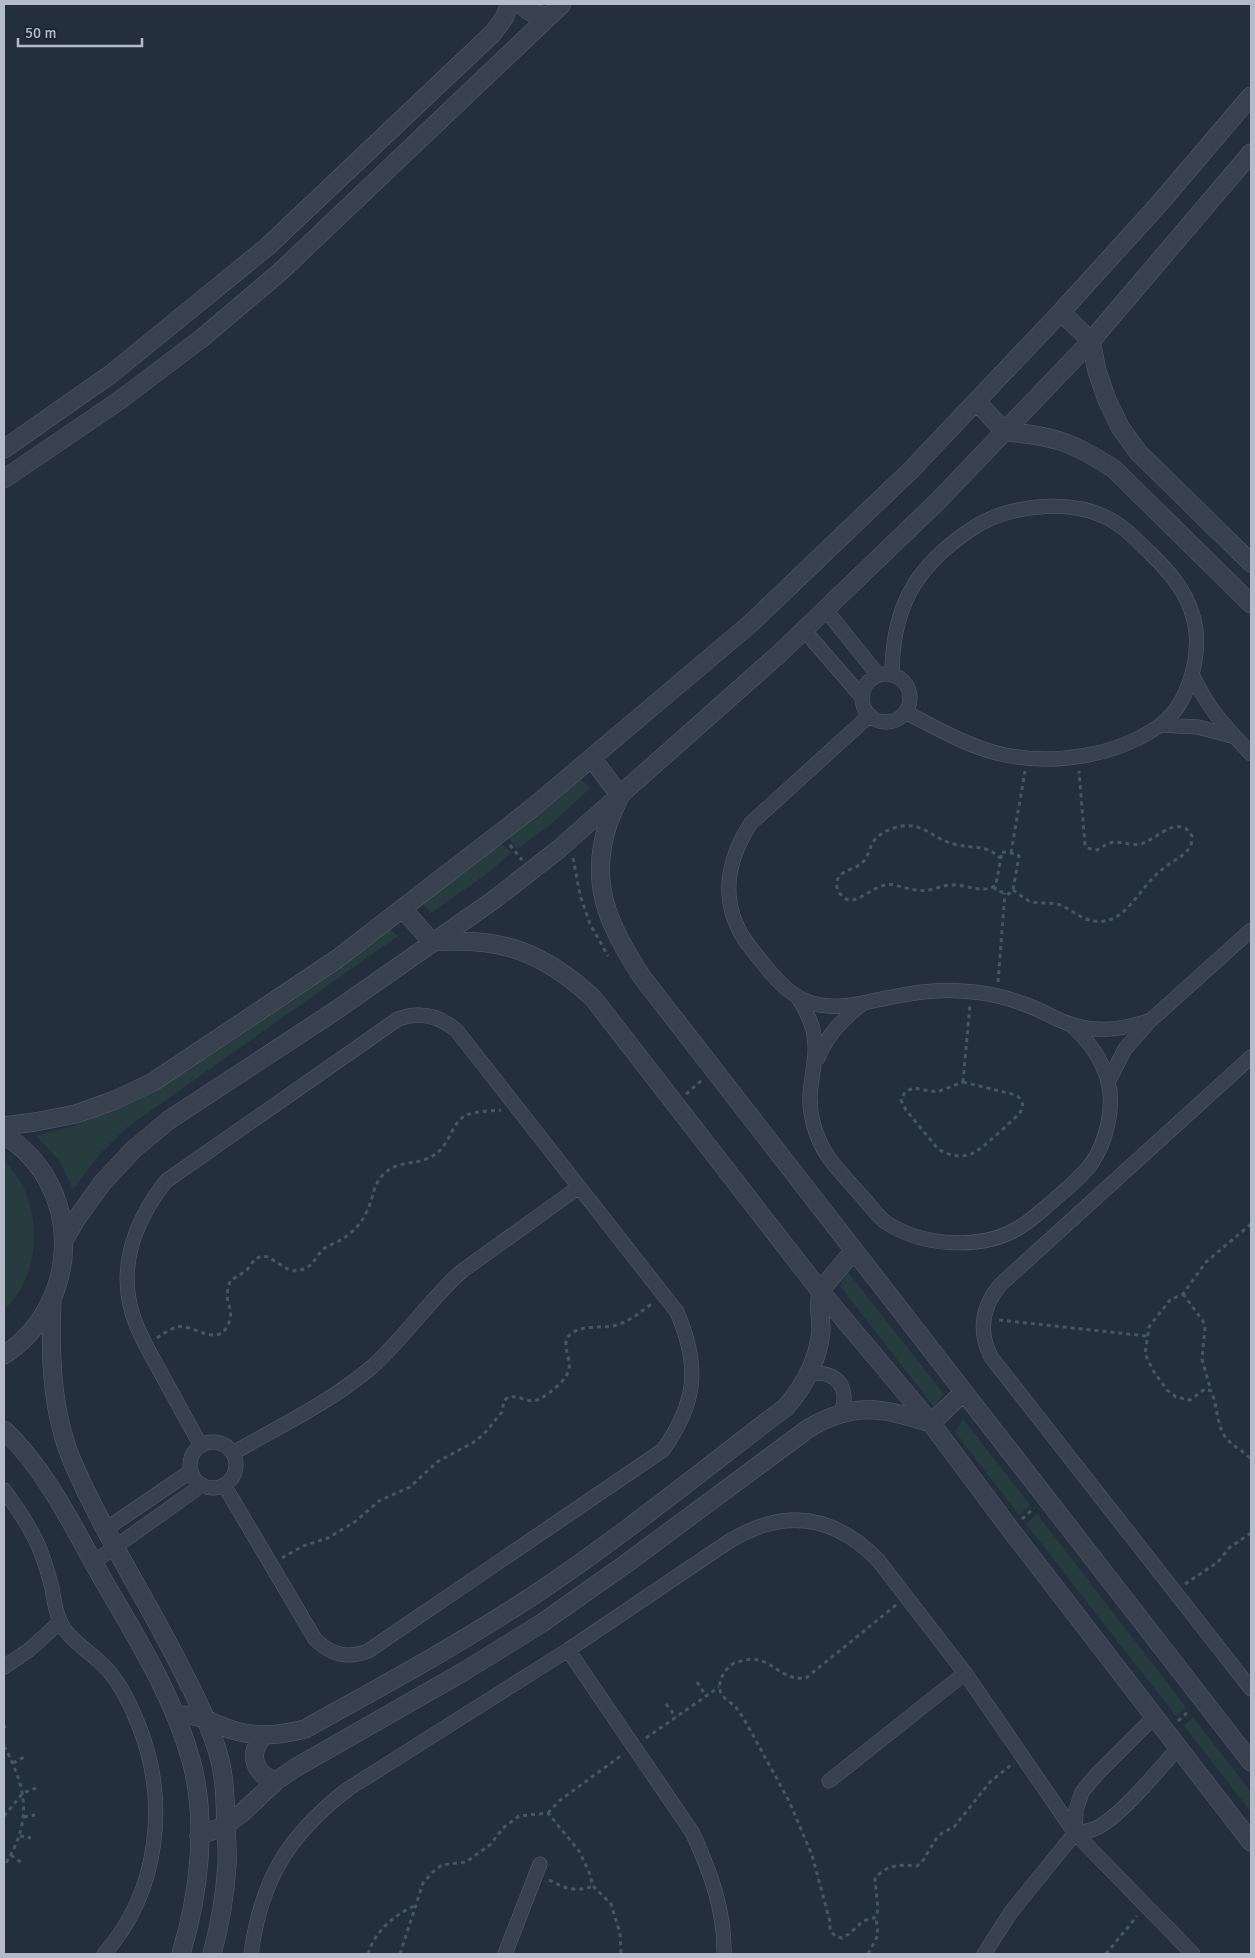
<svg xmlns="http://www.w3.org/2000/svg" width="1255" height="1958" viewBox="0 0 1255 1958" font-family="Signika,sans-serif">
	<rect width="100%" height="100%" fill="#242f3e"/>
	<path fill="#263c3f" d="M580,779L590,788L550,825L517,849L508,837Z
		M500,843L511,853L488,873L431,913L423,904Z
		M388,928L398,936L125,1129L100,1154L73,1189L59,1160L36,1136L80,1124L149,1092L223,1046Z
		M4,1161C44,1198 44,1273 4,1310Z
		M847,1271L944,1394L934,1407L840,1286Z
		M963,1419L1030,1505L1019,1515L955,1432Z
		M1037,1514L1186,1707L1176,1716L1026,1524Z
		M1193,1717L1251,1792V1812L1184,1726Z"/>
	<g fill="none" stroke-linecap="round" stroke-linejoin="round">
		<g stroke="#565f6c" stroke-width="15">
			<path id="minor" d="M825,609L878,675
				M804,630L862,697
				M1192,674C1208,709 1225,726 1251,754
				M862 698a24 24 0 1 1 48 0a24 24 0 1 1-48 0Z
				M892,675C892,608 915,567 970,530C1010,503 1078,496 1119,525C1130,532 1140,544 1150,553C1173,575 1192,598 1196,631C1199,664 1187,706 1159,726C1116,756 1056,765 1005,755C970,748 937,728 905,712
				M870,715L751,823C727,860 719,901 745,940C751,949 759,958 766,967C780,984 796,1001 820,1005C843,1009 865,1002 887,998C916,992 944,988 974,992C996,994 1018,1001 1039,1010C1050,1015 1061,1022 1073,1025C1100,1033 1125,1029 1151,1020L1251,930
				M1161,725L1198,727L1232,736
				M797,996C804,1007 810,1017 813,1030C818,1050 813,1067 811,1086C807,1110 815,1138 829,1158C840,1173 854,1187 866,1201C872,1208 879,1218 887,1223C924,1247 986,1251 1023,1225C1034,1218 1043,1209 1053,1201C1066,1189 1080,1179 1091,1164C1106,1143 1115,1107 1108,1081C1102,1059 1088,1040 1071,1025
				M1251,1057L1000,1285C982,1307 978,1331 991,1357L1251,1689
				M818,1058C827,1035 842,1020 862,1004
				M1108,1082L1125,1049L1148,1023
				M809,1375C835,1368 851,1388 841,1412
				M190 1465a23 23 0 1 1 46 0a23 23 0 1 1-46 0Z
				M201,1446C188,1422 175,1399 162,1375C153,1358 143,1342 136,1324C115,1272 134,1222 166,1181L398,1019C420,1011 439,1015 457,1031L677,1312C700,1366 697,1402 663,1450L368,1651C347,1659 331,1655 315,1639L224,1485
				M233,1453C280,1426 331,1402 373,1366C405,1337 429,1300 462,1271L579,1187
				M4,1490C18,1509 32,1529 41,1552C45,1563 49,1576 52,1588C54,1600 55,1610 60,1621C68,1639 86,1649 100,1662C106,1667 112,1675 117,1682C126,1695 133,1711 139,1726C169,1802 159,1892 104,1954
				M106,1529L191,1471
				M94,1562L202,1485
				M568,1650L692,1832C710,1870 725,1911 724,1954
				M4,1667L29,1650L60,1622
				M829,1781L965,1673
				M1075,1833C1082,1832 1089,1831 1094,1829C1119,1819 1159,1769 1178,1748
				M251,1954C261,1880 288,1835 348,1789L568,1650L728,1542C783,1508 833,1514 878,1560L965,1673L1075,1833L1193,1954
				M505,1954L540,1864
				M984,1954L1011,1912L1075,1833L1076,1810L1082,1792L1098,1773L1154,1717"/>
		</g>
		<g stroke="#565f6c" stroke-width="19">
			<path id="tertiary" d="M522,4C529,14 538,15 549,16
				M1061,312L1091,341L1097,371L1107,400L1120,427L1138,452L1251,563
				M977,402L1005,432C1053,435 1074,443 1114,469L1251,604
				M4,449L111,374L267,247L493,33L504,18L510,4
				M4,479L120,400L202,338L280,272L562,4
				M592,758L620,796C616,805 611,815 608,824C588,885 610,928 642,977L1251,1762
				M402,908L432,942C501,937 542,951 593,998L821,1292L931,1423L1010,1529L1251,1842
				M4,1126L35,1122L76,1114L115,1100L153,1082L337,959L531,809L750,624L911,470L1061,312L1159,204L1251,96
				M4,1135C85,1185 82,1304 4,1355
				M64,1240L77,1218L103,1182L134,1149L169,1120L335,1011L495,899L559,849L779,654L938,501L1091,341L1251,153
				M52,1300C50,1354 51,1412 73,1463C105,1537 150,1604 185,1676C198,1701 210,1726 218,1753C225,1776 225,1800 226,1824C226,1837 228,1852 227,1865C225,1895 220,1925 212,1954
				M4,1430C45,1469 71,1522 98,1571C133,1632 172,1692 191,1760C208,1822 199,1894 181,1954
				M175,1715C199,1714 204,1719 224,1727C251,1738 277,1736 305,1729C382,1686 460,1644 534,1595C621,1537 703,1470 786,1407C805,1385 818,1361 821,1331C821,1321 818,1302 821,1293C823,1285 847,1259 854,1251
				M264,1736C247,1752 254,1775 276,1781
				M199,1836L226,1825L242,1813L276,1781L295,1768L463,1672L542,1623L627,1563L809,1428C855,1401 883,1408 931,1423L964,1392"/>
		</g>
		<path stroke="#44595c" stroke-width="3" stroke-dasharray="4 4" stroke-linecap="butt" d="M510,845L522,860
			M1002,852L1017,854L1019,856L1013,890L1009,894L997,891L995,889Z
			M1011,853L1025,771
			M573,858L580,895L590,924L608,956
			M995,886C979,894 967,884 951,885C943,885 936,889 929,890C917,892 906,888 895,885C874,881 861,905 846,899C842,897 838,892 837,887C835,870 853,871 862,863C867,858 869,852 871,846C875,835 890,828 902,826C925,823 934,840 954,844C972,849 986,844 1000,858
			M1013,890C1018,893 1023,898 1029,901C1040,905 1052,901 1063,906C1071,910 1078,916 1086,919C1122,932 1136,892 1158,873C1168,863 1183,858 1191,846L1192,836C1189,831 1186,827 1180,827C1167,825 1154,840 1141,844C1132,846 1124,842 1114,842C1107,843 1103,847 1097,850L1087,848L1085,845L1079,771
			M998,982L1005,893
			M963,1082L1016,1095C1023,1100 1025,1106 1019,1114C1008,1124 985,1147 973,1153C962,1159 948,1155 938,1149L906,1110L901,1100L905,1092L913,1088L937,1092Z
			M963,1082L970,1004
			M686,1094L702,1080
			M1251,1224L1206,1262L1183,1294L1170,1300L1149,1327L1145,1354L1154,1372L1167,1390L1176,1397L1190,1400L1205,1389L1211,1391C1218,1406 1216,1425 1226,1438C1233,1446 1243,1451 1251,1459
			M1183,1294L1203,1321L1205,1328L1202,1359L1211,1391
			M999,1320L1147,1336
			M157,1338C163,1334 170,1329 177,1327C194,1323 221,1352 230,1319C232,1311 228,1304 227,1296C227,1291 229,1286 230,1281L247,1270L255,1259L262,1256L268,1257L291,1271C316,1270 311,1259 326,1247C329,1245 333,1244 337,1242C349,1236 360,1226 366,1213C374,1199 372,1184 385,1173C399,1160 416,1165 431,1157C451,1147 450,1122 467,1115C477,1111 490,1111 501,1110
			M1022,1519L1034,1508
			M282,1558L303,1546L328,1538L356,1521L379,1501L410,1487L437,1462L474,1442L483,1435L502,1412L504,1401L507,1398C518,1393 528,1405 540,1399C550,1393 567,1380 569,1369C571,1356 559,1342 572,1333C584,1325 599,1328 613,1326C628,1323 640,1312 653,1303
			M1185,1584L1218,1562L1229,1548L1251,1533
			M896,1605L806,1678C778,1682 771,1652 741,1661C736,1662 731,1664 728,1668C721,1675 716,1688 723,1696C726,1700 731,1703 735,1706C738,1710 741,1715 744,1719L789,1801L812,1855L830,1922V1930L835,1936L842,1938L849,1934L863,1921L876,1917L878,1909L875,1879C885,1865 900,1864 917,1866L922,1862L936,1839L942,1833L954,1827L990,1782L1011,1765
			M697,1682L706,1696
			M666,1704L676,1717
			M1178,1721L1190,1710
			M4,1727L6,1726
			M646,1738L719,1687
			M4,1746C28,1790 32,1823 4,1866
			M13,1763L24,1757
			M548,1813L559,1801L622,1755
			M4,1816L23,1793L36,1788
			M24,1817L35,1815
			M20,1836L31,1838
			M11,1855L22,1863
			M549,1880C565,1888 575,1893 593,1886
			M368,1954C375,1931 393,1916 414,1906
			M400,1954L423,1883L433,1872L442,1865L466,1862L491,1844L503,1828L519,1816L548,1813L579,1851L589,1872L593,1886L611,1904L620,1933L621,1954
			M868,1954L878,1935L876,1917
			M1106,1954L1137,1916"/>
		<use href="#minor" stroke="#38414e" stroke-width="14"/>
		<use href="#tertiary" stroke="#38414e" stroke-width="18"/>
	</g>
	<rect width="1255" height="1958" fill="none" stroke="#b4bcc9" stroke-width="10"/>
	<path d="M18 38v8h124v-8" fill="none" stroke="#b4bcc9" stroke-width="2.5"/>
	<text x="25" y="38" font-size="15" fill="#b4bcc9" stroke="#1d2633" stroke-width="4" paint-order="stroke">50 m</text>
</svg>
